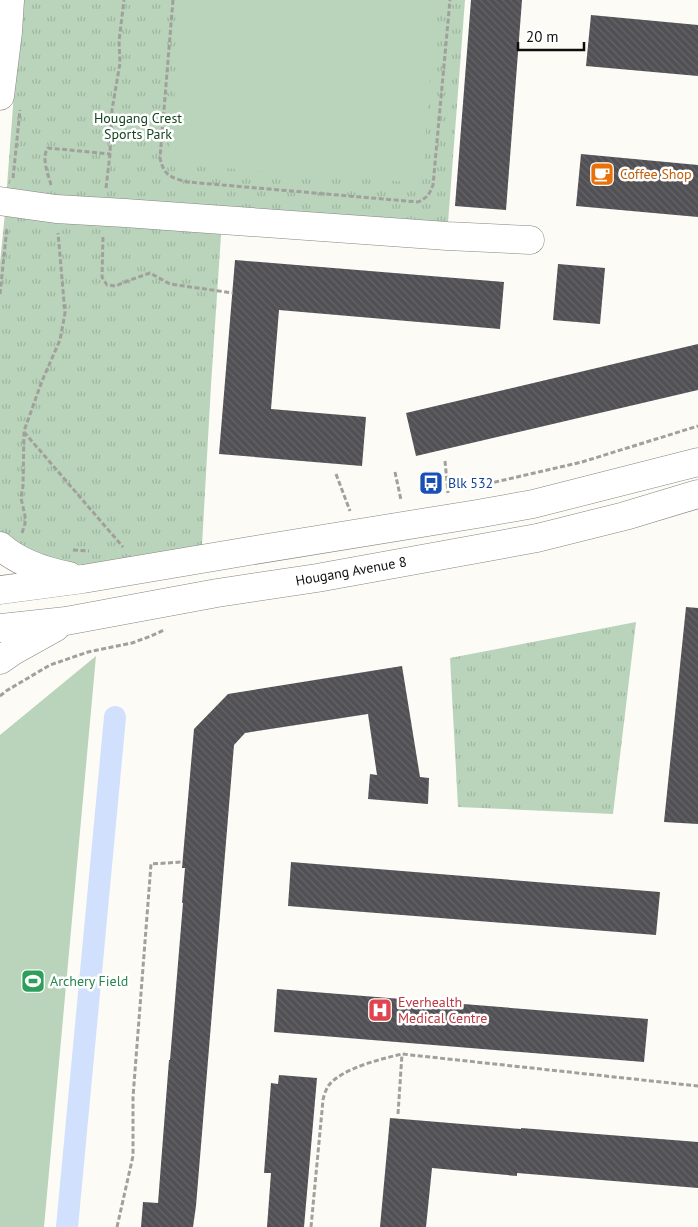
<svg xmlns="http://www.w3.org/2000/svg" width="698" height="1227" viewBox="0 0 698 1227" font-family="'PT Sans',sans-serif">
	<defs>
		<pattern id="grass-tufts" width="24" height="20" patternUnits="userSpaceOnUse" patternTransform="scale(1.25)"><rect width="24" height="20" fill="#b9d4bb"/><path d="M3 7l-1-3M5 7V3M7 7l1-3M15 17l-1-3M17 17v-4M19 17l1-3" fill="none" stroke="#9eb5a0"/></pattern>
		<pattern id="building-back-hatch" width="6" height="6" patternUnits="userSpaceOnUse" patternTransform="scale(1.25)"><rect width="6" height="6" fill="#515054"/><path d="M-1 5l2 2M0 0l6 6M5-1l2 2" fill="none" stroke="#656568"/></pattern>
	</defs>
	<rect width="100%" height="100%" fill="#fcfbf6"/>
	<path fill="url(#grass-tufts)" d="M21,0H465L447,236L222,220L211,385L202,545L81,568L49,562L5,537L0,532V263L5,213Z
		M636,622L613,814L458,807L450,658Z"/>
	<path fill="#b9d4bb" d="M182,0H436L422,183L169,164Z
		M96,656L44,1227H0V735Z"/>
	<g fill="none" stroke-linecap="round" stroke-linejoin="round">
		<path stroke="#d1e1fd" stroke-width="22" d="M67,1227L115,717"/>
	</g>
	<path fill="url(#building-back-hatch)" d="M471,0H522L506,210L455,206Z
		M591,15L698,25V76L586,66Z
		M581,154L698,165V217L576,206Z
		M235,260L504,282L500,329L279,310L271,409L366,417L362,466L219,454Z
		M558,264L605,268L600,324L553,320Z
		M698,344V390L416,456L406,413Z
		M686,607L698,608V824L664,822Z
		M402,666L420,777L429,778L428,804L368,799L370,774L377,775L368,714L245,733L234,745L196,1206L193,1227H141L143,1202L158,1203L169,1060H170L183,903H182L185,868H182L194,729L228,694Z
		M291,862L660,892L656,935L288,906Z
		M277,989L648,1019L644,1062L274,1032Z
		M279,1075L317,1078L304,1227H267L271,1173H264L271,1083L278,1084Z
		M390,1118L521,1129V1128L698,1142V1188L517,1173V1176L432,1168L426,1227H380Z"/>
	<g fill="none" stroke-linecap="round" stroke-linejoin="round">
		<g stroke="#868581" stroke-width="29">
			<path id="minor" d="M0,96L8,32L10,0
				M0,201L56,209L125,213L447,236L530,240"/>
		</g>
		<g stroke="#868581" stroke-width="29">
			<path id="major" d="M0,546C19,563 44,571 69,576
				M0,590L83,579L249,551L477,514L533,504L698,462
				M0,628L66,621L217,593L317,578L537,538L625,516L698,494
				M0,660L13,651L56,627"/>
		</g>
		<path stroke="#a1a09c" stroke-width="3" stroke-dasharray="5 2.5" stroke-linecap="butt" d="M173,0L160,158C164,176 171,178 188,182L418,202C428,197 429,195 433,185L450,0
			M13,178L20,110
			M51,185C48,174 41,157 48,148L110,154
			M106,188L110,154L112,110L120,63L119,41L124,0
			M103,237L102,277L107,285L116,286L122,283L150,273L170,284L233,293
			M0,294L7,227
			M24,432L123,547
			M445,461L448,493
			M395,472L401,500
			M336,474L350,511
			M465,489L582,462L698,426
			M22,533L25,524V516L21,498L23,486L24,431L42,381L60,340L65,313L58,233
			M73,550L89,551
			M0,696L6,691L50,665L88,652L132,643L151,636L164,630
			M398,1114L402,1054
			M117,1227L133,1156V1097L151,864L182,862
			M311,1227L323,1100C324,1095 326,1089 329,1085C343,1068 381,1059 402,1054L698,1086"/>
		<use href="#minor" stroke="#fff" stroke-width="28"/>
		<use href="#major" stroke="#fff" stroke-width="28"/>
	</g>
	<defs>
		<g id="cafe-square" transform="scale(1.25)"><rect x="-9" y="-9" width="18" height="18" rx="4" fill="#e8710a" stroke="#fff"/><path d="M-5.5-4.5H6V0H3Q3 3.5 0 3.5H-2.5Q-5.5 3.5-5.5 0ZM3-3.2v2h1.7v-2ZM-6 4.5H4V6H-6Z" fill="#fff"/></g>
		<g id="bus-square" transform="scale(1.25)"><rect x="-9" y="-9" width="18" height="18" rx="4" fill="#1a4fb4" stroke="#fff"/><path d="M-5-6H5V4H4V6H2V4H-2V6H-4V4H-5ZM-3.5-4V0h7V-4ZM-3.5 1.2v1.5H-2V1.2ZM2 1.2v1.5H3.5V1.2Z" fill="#fff"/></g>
		<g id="stadium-square" transform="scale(1.25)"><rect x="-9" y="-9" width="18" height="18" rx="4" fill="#2e9e5b" stroke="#fff"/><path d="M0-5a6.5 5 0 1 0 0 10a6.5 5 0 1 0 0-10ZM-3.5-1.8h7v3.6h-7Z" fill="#fff"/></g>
		<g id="hospital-square" transform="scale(1.25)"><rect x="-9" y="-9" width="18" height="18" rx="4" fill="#e0444e" stroke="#fff"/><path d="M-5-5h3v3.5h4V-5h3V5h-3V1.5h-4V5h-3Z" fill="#fff"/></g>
	</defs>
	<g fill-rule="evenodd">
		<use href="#cafe-square" x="602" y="174"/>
		<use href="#bus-square" x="431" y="483"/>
		<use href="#stadium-square" x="33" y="981"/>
		<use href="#hospital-square" x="380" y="1010"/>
	</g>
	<g text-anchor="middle" stroke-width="5" stroke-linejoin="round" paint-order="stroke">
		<g font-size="14" fill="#15451f" stroke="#fff">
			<text x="138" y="123">Hougang Crest<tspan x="138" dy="16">Sports Park</tspan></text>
		</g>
		<g font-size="14" fill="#c56008" stroke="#fff" text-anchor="start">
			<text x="620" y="179">Coffee Shop</text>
		</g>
		<g font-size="14" fill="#164399" stroke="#fff" text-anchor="start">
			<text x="448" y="488">Blk 532</text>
		</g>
		<g font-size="14" fill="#0e0e0c" stroke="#fff">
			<text transform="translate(351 571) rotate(-10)" y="5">Hougang Avenue 8</text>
		</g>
		<g font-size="14" fill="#27864d" stroke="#fff" text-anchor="start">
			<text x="50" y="986">Archery Field</text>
		</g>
		<g font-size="14" fill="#be3a42" stroke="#fff" text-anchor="start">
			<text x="398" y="1007">Everhealth<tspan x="398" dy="16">Medical Centre</tspan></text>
		</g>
	</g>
	<path d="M518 42v8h66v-8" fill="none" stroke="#0e0e0c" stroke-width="2.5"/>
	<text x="526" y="42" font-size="15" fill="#0e0e0c" stroke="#ffffff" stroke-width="4" paint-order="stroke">20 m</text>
</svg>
